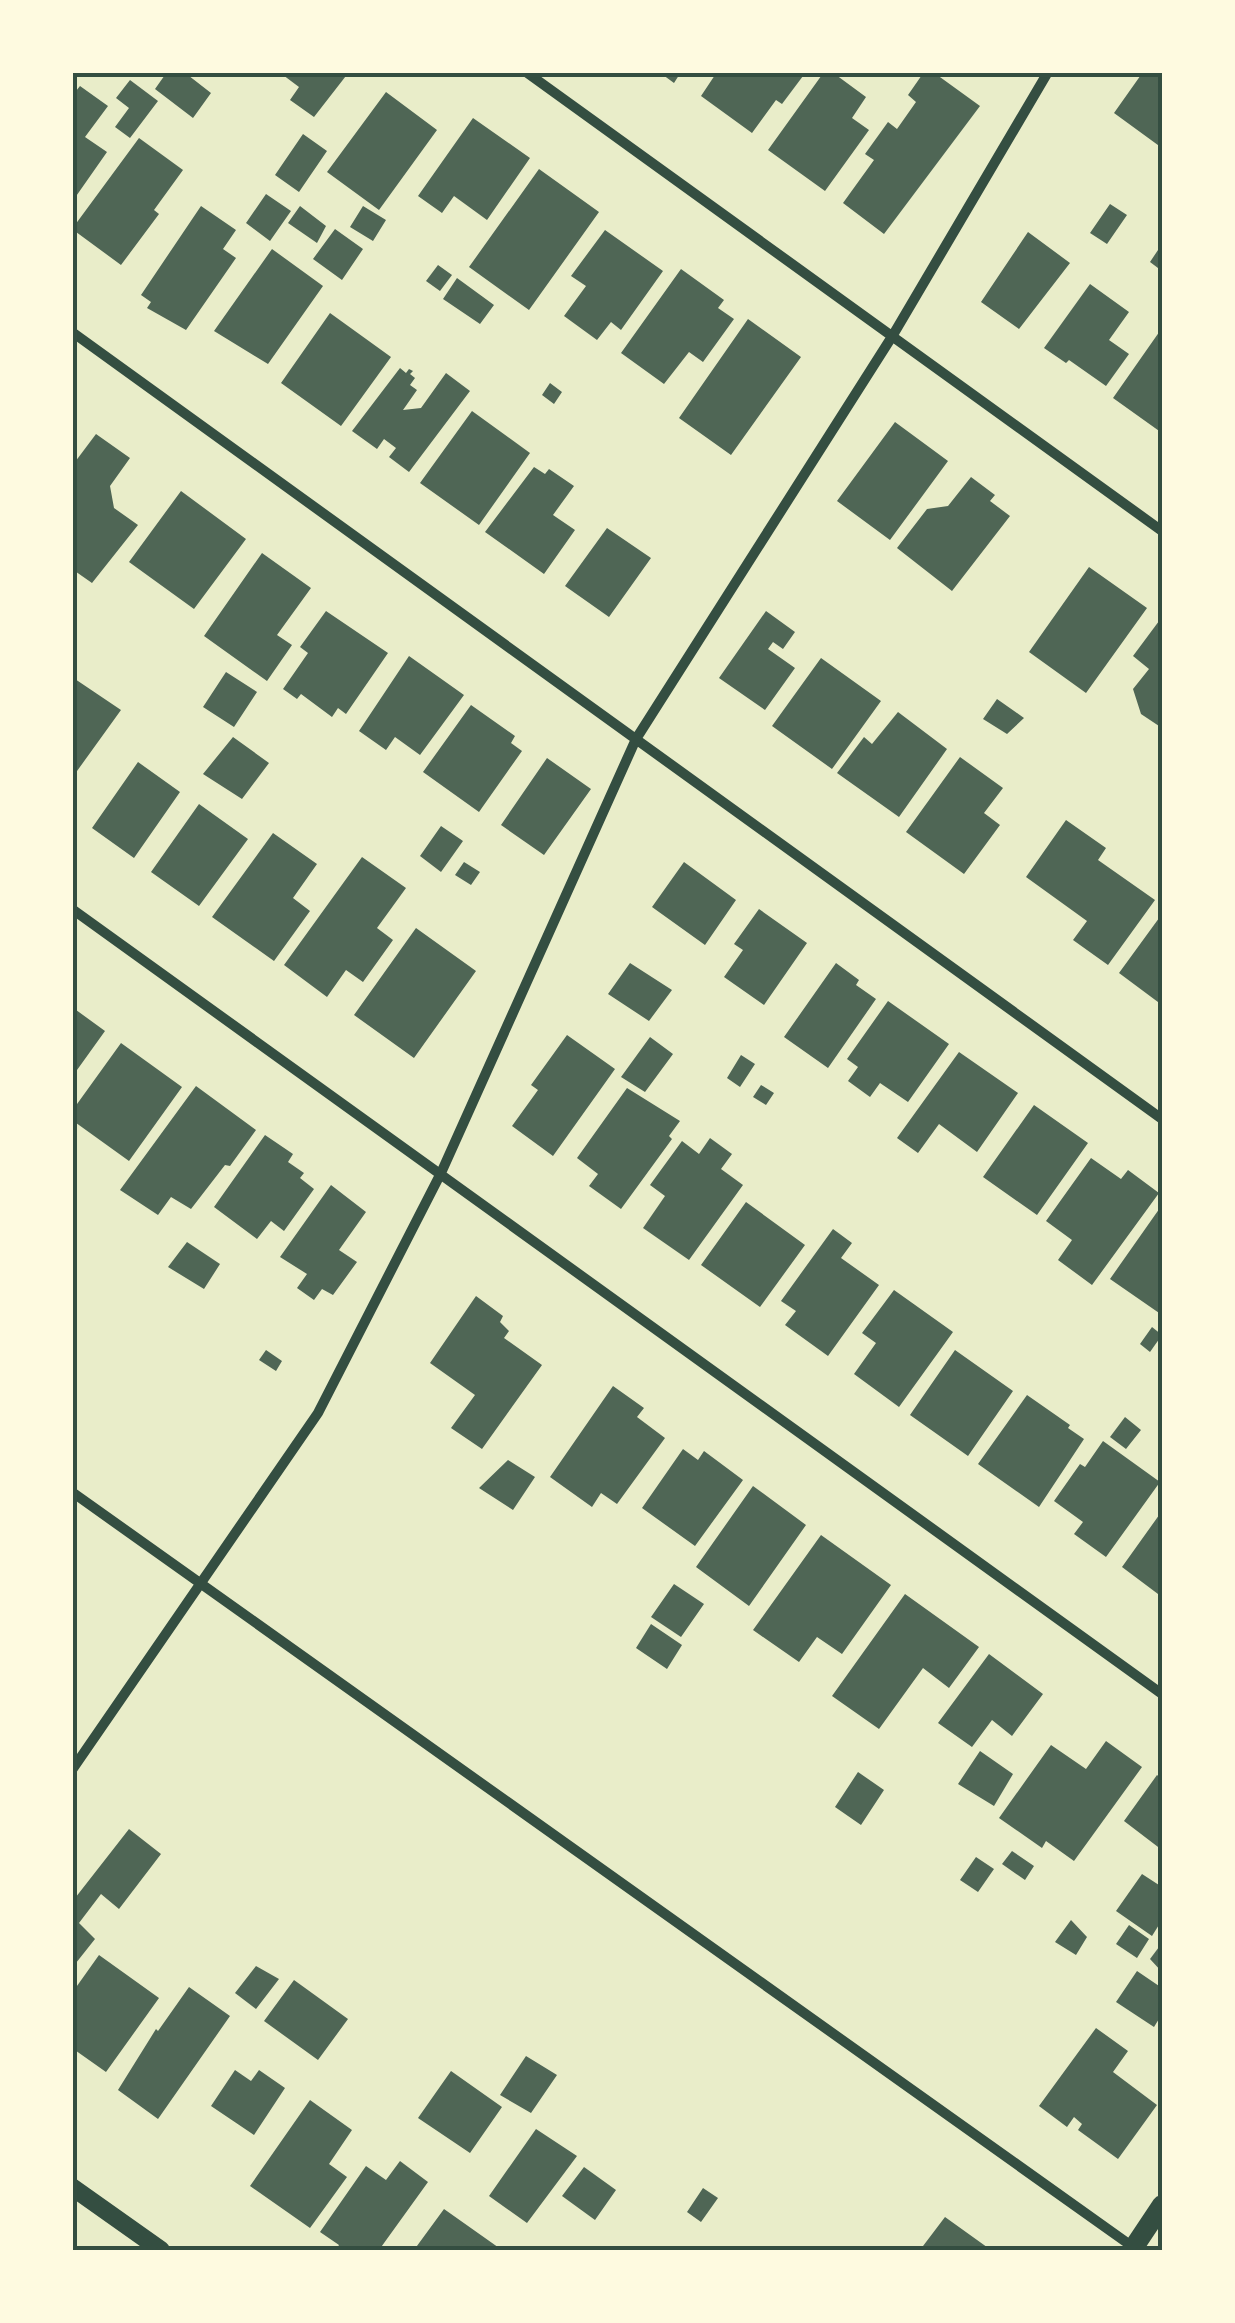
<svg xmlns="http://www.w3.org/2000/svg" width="1235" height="2323" viewBox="0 0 1235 2323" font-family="Manrope,sans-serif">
	<rect width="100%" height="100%" fill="#e9edc9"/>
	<path fill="#4f6655" d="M167,72H184L211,93L193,118L155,89Z
		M279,72H349L314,117L290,100L299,87Z
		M659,72H681L674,83Z
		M717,72H806L782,104L776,100L752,133L701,96Z
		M824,72H832L866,97L852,118L869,130L825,191L768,150Z
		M924,72H933L980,106L884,234L843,203L874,160L865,154L888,122L897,129L916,102L908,95Z
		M1143,72H1162V148L1114,113Z
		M130,80L158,101L130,138L115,127L129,108L116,98Z
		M80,86L108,106L85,137L107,152L72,202V96Z
		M386,92L437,130L379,210L327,172Z
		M473,118L530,158L487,220L454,196L442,213L418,196Z
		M303,134L327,151L299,192L275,175Z
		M139,138L183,170L154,210L159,214L121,265L72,229Z
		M539,169L599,212L529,310L469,267Z
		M266,194L291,211L270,241L246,223Z
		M1110,204L1127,215L1107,244L1090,233Z
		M201,206L236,230L223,249L236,258L186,330L147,308L151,302L141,295Z
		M300,206L326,226L317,243L288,223Z
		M363,206L386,220L373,241L350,227Z
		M335,229L363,249L342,280L313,259Z
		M605,230L663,271L621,330L611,322L597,340L564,316L586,286L571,276Z
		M1028,232L1070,263L1019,329L981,302Z
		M1162,244V271L1150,262Z
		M272,249L323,286L268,364L214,331Z
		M438,265L452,275L440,291L426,281Z
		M681,269L724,300L718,308L734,319L703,362L689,352L664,384L621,353Z
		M457,278L494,305L480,324L443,299Z
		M1090,284L1129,312L1109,340L1129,354L1106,386L1069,360L1066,363L1044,348Z
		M330,313L391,357L341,426L281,383Z
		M748,319L801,357L731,455L679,418Z
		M1162,328V433L1113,398Z
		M400,368L406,373L409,369L413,371L410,374L415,378L410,385L417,390L403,410L421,408L446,373L470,391L409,472L389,457L396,448L384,439L377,449L352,431Z
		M550,383L562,392L554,404L542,395Z
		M472,411L530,453L479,525L420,483Z
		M895,422L948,461L890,540L837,501Z
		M96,434L130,458L110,486L114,508L138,525L92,583L72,569V466Z
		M534,467L545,474L549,469L574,486L553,515L575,530L544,574L485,532Z
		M971,477L995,495L990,501L1010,516L952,591L897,548L927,509L948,506Z
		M181,491L246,539L194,609L129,562Z
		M607,528L651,558L609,617L565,586Z
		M262,553L311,588L277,635L292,645L267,681L204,636Z
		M1089,567L1147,608L1086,693L1029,652Z
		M326,611L388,653L346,714L338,708L332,717L301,694L297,699L283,689L308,653L300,647Z
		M766,611L795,632L783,649L773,642L768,649L795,668L765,710L719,678Z
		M1162,617V728L1141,714L1133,689L1149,669L1133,656Z
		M409,656L464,695L420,755L395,737L386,750L359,731Z
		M821,658L881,701L832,769L772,726Z
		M226,672L257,692L234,727L203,707Z
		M72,677L121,710L72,778Z
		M997,699L1024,718L1007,734L983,719Z
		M471,705L515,736L511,743L522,751L479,812L423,772Z
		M898,712L947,749L899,817L837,773L864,737L872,744Z
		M233,737L269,763L242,799L203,774Z
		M960,757L1003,788L984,813L1000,825L964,874L906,832Z
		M547,758L591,789L544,855L501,825Z
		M138,762L180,792L134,858L92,828Z
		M199,804L248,839L199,906L151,872Z
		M1066,820L1106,848L1098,860L1155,900L1108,965L1073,940L1087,921L1026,877Z
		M441,826L463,841L441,872L420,856Z
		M273,833L317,864L293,898L310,911L274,961L212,917Z
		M362,857L406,888L377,928L393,940L363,982L346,970L327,997L284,965Z
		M464,862L480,872L471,885L455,875Z
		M684,862L736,900L705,945L652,907Z
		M759,909L807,943L764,1005L724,977L743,950L734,944Z
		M1162,914V1005L1119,973Z
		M416,928L476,971L414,1058L354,1015Z
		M630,963L672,990L649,1021L608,994Z
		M836,963L859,980L856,985L876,999L828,1068L784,1037Z
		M888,1001L949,1044L908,1102L880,1083L870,1097L848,1081L858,1067L847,1059Z
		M72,1007L105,1031L72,1077Z
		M567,1035L615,1069L553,1156L512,1126L538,1090L531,1085Z
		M650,1037L673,1054L645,1092L621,1077Z
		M121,1043L182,1087L129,1161L72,1120V1111Z
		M959,1052L1018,1093L977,1152L939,1124L918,1153L897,1138Z
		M741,1055L755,1064L740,1087L727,1078Z
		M761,1085L774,1093L766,1105L753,1097Z
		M196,1086L256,1130L230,1166L225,1165L191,1209L171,1197L158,1215L120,1190Z
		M627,1088L680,1121L669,1136L672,1139L621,1209L589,1186L598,1174L577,1158Z
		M1034,1105L1088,1143L1037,1215L983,1177Z
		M265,1135L293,1154L288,1162L304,1173L300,1178L314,1189L284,1231L271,1221L257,1239L214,1207Z
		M710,1138L732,1154L721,1169L743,1185L689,1260L643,1228L665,1196L650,1185L682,1141L699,1154Z
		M1091,1158L1121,1179L1128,1170L1159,1193L1092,1285L1058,1260L1072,1240L1046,1221Z
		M331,1185L366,1212L339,1250L357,1262L333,1295L322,1289L314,1300L297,1288L307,1274L280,1257Z
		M746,1202L805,1245L760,1307L701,1265Z
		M1162,1205V1315L1110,1279Z
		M833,1229L852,1243L841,1258L879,1285L828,1356L785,1325L796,1311L781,1301Z
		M187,1242L220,1264L204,1289L168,1267Z
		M894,1290L953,1332L899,1407L854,1374L876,1343L862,1333Z
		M476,1296L503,1316L500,1322L509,1331L504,1338L542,1365L482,1449L451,1428L475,1395L430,1363Z
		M1152,1327L1162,1335L1150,1352L1140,1344Z
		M266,1350L282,1361L276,1371L259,1360Z
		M955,1350L1013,1391L968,1456L910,1415Z
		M613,1386L644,1408L637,1417L665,1438L617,1504L601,1493L592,1507L550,1477Z
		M1027,1395L1070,1425L1068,1428L1084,1439L1039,1507L978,1464Z
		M1125,1417L1141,1430L1126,1449L1110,1437Z
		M1103,1441L1160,1482L1106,1557L1074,1534L1083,1522L1054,1501L1080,1464L1085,1467Z
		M683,1449L698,1460L704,1451L743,1480L695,1546L642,1508Z
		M508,1460L535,1477L513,1510L479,1488Z
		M753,1486L806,1525L749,1606L696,1567Z
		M1162,1511V1597L1122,1567Z
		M821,1535L891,1585L842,1654L817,1637L799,1662L753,1630Z
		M674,1584L704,1604L681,1637L651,1617Z
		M905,1594L979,1647L949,1688L923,1668L879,1729L832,1696Z
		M651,1624L682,1645L667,1669L636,1648Z
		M989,1654L1043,1694L1012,1736L992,1720L972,1747L938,1723Z
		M1106,1741L1142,1767L1074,1861L1046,1841L1042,1848L999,1818L1051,1745L1086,1769Z
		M980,1751L1013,1774L994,1806L958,1784Z
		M858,1772L884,1790L861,1825L835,1807Z
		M1157,1775L1162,1779V1850L1124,1821Z
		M129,1829L161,1854L119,1909L101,1894L79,1923L95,1939L72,1968V1902Z
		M1012,1851L1034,1866L1025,1880L1002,1864Z
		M976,1857L994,1869L978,1892L960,1880Z
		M1142,1874L1162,1887V1920L1152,1936L1116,1911Z
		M1071,1920L1087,1937L1076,1955L1055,1942Z
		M1129,1925L1149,1939L1137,1958L1116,1944Z
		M1162,1943V1972L1150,1959Z
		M99,1955L159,1998L106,2072L72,2048V1993Z
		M256,1966L279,1979L256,2009L235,1993Z
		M1137,1971L1162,1988V2014L1154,2027L1116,2002Z
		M294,1980L348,2019L318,2060L264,2021Z
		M189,1987L230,2016L158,2119L118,2090L156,2029L158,2031Z
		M1096,2028L1128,2051L1113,2072L1157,2105L1118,2159L1078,2130L1082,2124L1074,2117L1067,2127L1039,2106Z
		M526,2056L557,2075L531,2113L500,2095Z
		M235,2070L251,2081L259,2070L285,2088L254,2135L211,2106Z
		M451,2071L502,2107L470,2153L418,2118Z
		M310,2100L352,2130L329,2164L347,2177L310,2228L250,2186Z
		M536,2129L577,2156L527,2223L489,2196Z
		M400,2161L428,2182L379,2250H336L339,2245L320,2232L366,2166L386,2180Z
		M584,2167L616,2190L595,2220L562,2196Z
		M703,2188L718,2198L701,2222L687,2212Z
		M444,2209L502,2250H414Z
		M945,2217L991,2250H920Z"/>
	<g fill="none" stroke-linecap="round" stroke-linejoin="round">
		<path stroke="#344e41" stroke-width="10" d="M526,72L1162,531
			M72,332L1162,1119
			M72,909L1162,1694
			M72,1492L1133,2247
			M72,1770L318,1413L441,1173L636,739L893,335L1048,72"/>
		<path stroke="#344e41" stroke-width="18" d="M72,2187L161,2250"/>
		<path stroke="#344e41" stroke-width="20" d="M1132,2250L1162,2205"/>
	</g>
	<rect width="1235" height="2323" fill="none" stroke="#fefae0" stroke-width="150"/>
	<rect x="75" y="75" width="1085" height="2173" fill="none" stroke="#344e41" stroke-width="4"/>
</svg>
